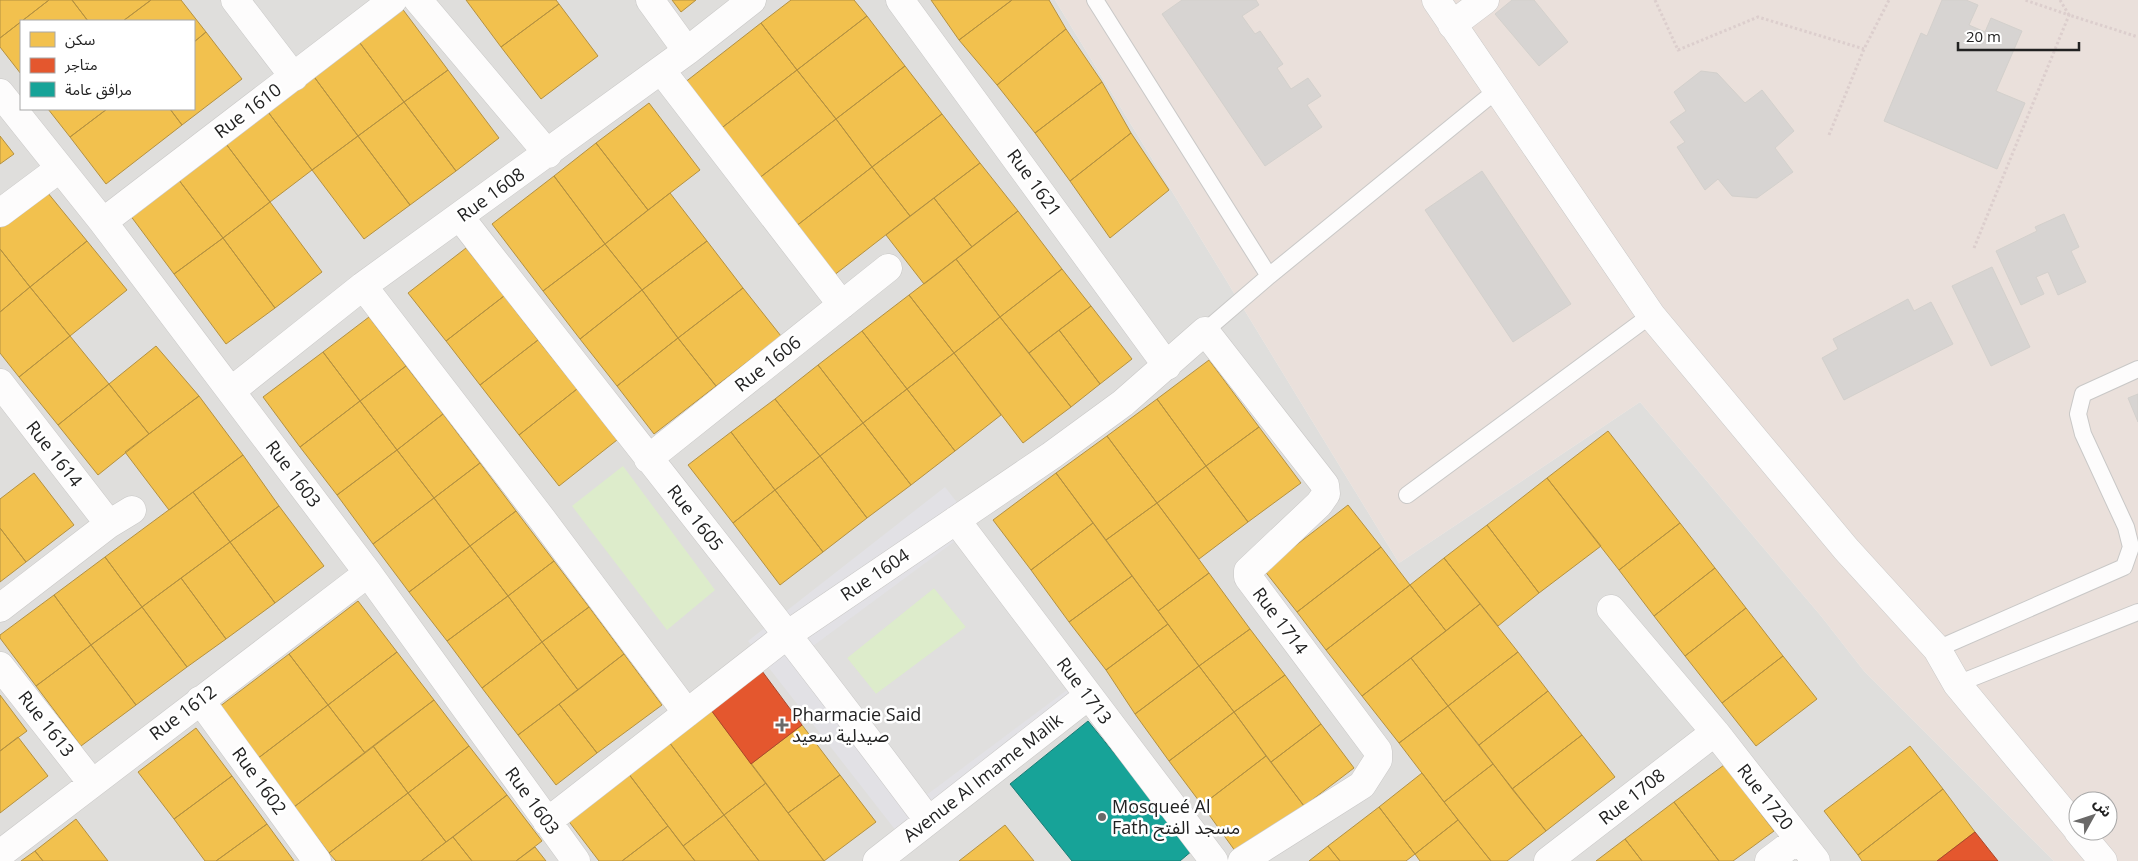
<svg xmlns="http://www.w3.org/2000/svg" width="2138" height="861" viewBox="0 0 2138 861" font-family="'Open Sans','Noto Sans Arabic',sans-serif">
	<rect width="100%" height="100%" fill="#f0eeeb"/>
	<path fill="#dfdedc" fill-rule="evenodd" d="M0,0H1055L1399,563L1640,402L1821,616L1864,671L2054,861H0ZM21,21H194V109H21Z"/>
	<path fill="#eae0db" fill-rule="evenodd" d="M1055,0H2138V861H2054L1864,671L1821,616L1640,402L1399,563ZM2078,801H2108V831H2078Z"/>
	<path fill="#ddeccb" d="M623,466L715,590L667,630L572,506Z
		M934,588L966,627L876,694L847,658Z"/>
	<path fill="#e0dfde" fill-rule="evenodd" d="M955,540L1068,690L921,799L809,649ZM934,588L966,627L876,694L847,658Z"/>
	<path fill="#e2e1e5" fill-rule="evenodd" d="M945,487L1108,697L911,850L748,641ZM955,541L1067,690L921,799L809,649Z"/>
	<path fill="#f2c14e" stroke="#b49141" d="M0,0H49L0,38Z
		M49,0H72L88,21H21V74L0,47V38Z
		M72,0H151L123,21H88Z
		M151,0H181L206,32L194,42V21H123Z
		M466,0H556L559,4L501,47Z
		M672,0H696L681,12Z
		M791,0H854L867,16L797,70L761,23Z
		M931,0H1012L959,40Z
		M1012,0H1049L1066,29L997,85L959,40Z
		M398,3L448,70L404,102L354,35Z
		M559,4L598,56L541,99L501,47Z
		M867,16L905,66L836,119L797,70Z
		M761,23L797,70L719,130L684,83Z
		M1066,29L1102,82L1035,133L997,85Z
		M206,32L242,79L182,125L170,109H194V42Z
		M354,35L404,102L358,136L309,70Z
		M905,66L942,114L872,167L836,119Z
		M309,70L358,136L312,170L262,104Z
		M448,70L499,138L456,171L404,102Z
		M797,70L836,119L758,179L719,130Z
		M1102,82L1131,133L1070,181L1035,133Z
		M404,102L456,171L410,205L358,136Z
		M649,103L700,170L648,210L596,143Z
		M262,104L312,170L270,202L220,136Z
		M48,109H107L70,137Z
		M107,109H170L182,125L106,184L70,137Z
		M942,114L980,163L910,216L872,167Z
		M836,119L872,167L795,227L758,179Z
		M1131,133L1169,190L1110,238L1070,181Z
		M0,136L14,154L0,164Z
		M220,136L270,202L223,238L172,171Z
		M358,136L410,205L364,239L312,170Z
		M596,143L648,210L605,244L554,176Z
		M980,163L1018,211L972,247L934,198Z
		M872,167L910,216L833,276L795,227Z
		M172,171L223,238L174,274L124,207Z
		M554,176L605,244L543,291L492,224Z
		M43,187L87,241L30,287L0,249V222Z
		M670,193L707,241L642,290L605,244Z
		M934,198L972,247L924,284L886,235Z
		M270,202L322,272L275,308L223,238Z
		M1018,211L1062,269L1000,317L956,259Z
		M223,238L275,308L226,344L174,274Z
		M87,241L127,290L70,336L30,287Z
		M707,241L743,288L678,338L642,290Z
		M605,244L642,290L580,339L543,291Z
		M466,248L504,296L446,341L408,293Z
		M0,249L30,287L0,312Z
		M956,259L1000,317L954,353L909,295Z
		M1062,269L1091,306L1029,353L1000,317Z
		M30,287L70,336L19,377L0,353V312Z
		M743,288L781,336L716,386L678,338Z
		M642,290L678,338L617,386L580,339Z
		M909,295L954,353L907,389L862,331Z
		M504,296L538,340L480,385L446,341Z
		M1091,306L1132,359L1100,384L1059,330Z
		M369,317L406,366L360,401L323,352Z
		M1000,317L1071,407L1023,443L954,353Z
		M1059,330L1100,384L1071,407L1029,353Z
		M862,331L907,389L863,423L818,365Z
		M70,336L109,384L58,425L19,377Z
		M678,338L716,386L654,434L617,386Z
		M538,340L577,389L519,435L480,385Z
		M156,346L199,396L149,434L109,384Z
		M323,352L360,401L300,447L263,397Z
		M954,353L1001,415L955,451L907,389Z
		M1209,360L1259,427L1206,466L1157,399Z
		M818,365L863,423L820,456L775,399Z
		M406,366L443,414L397,450L360,401Z
		M109,384L149,434L98,475L58,425Z
		M577,389L617,440L559,486L519,435Z
		M907,389L955,451L911,485L863,423Z
		M199,396L243,455L169,510L125,452Z
		M775,399L820,456L775,490L731,432Z
		M1157,399L1206,466L1157,503L1107,436Z
		M360,401L397,450L337,495L300,447Z
		M443,414L480,463L434,498L397,450Z
		M863,423L911,485L867,518L820,456Z
		M1259,427L1301,483L1248,522L1206,466Z
		M1608,431L1680,523L1619,570L1547,478Z
		M731,432L775,490L733,523L688,465Z
		M1107,436L1157,503L1106,540L1056,473Z
		M397,450L434,498L373,544L337,495Z
		M243,455L279,506L230,542L193,492Z
		M820,456L867,518L823,552L775,490Z
		M480,463L516,511L470,546L434,498Z
		M1206,466L1248,522L1199,559L1157,503Z
		M34,473L74,525L26,562L0,528V499Z
		M1056,473L1093,523L1031,570L993,520Z
		M1547,478L1601,546L1539,593L1487,525Z
		M775,490L823,552L780,585L733,523Z
		M193,492L230,542L142,607L105,557Z
		M434,498L470,546L409,592L373,544Z
		M1157,503L1209,573L1158,611L1106,540Z
		M1348,505L1381,547L1297,612L1264,570Z
		M279,506L324,566L275,603L230,542Z
		M516,511L554,561L508,596L470,546Z
		M1093,523L1132,576L1069,622L1031,570Z
		M1680,523L1715,568L1654,616L1619,570Z
		M1487,525L1539,593L1498,626L1444,558Z
		M0,528L26,562L0,582Z
		M230,542L275,603L226,639L181,578Z
		M470,546L508,596L447,641L409,592Z
		M1381,547L1410,585L1326,650L1297,612Z
		M105,557L142,607L91,645L54,595Z
		M1444,558L1480,604L1446,631L1410,585Z
		M554,561L589,607L542,642L508,596Z
		M1715,568L1746,608L1685,656L1654,616Z
		M1209,573L1250,629L1199,666L1158,611Z
		M1132,576L1168,624L1106,670L1069,622Z
		M181,578L226,639L187,667L142,607Z
		M1410,585L1446,631L1362,696L1326,650Z
		M54,595L91,645L36,686L0,638V635Z
		M508,596L542,642L482,688L447,641Z
		M358,601L397,652L328,705L289,654Z
		M1480,604L1518,652L1448,706L1411,658Z
		M142,607L187,667L136,705L91,645Z
		M589,607L624,654L578,690L542,642Z
		M1746,608L1783,656L1722,703L1685,656Z
		M1168,624L1199,666L1135,714L1106,670Z
		M1250,629L1285,675L1234,712L1199,666Z
		M542,642L578,690L518,735L482,688Z
		M91,645L136,705L81,746L36,686Z
		M397,652L434,700L365,753L328,705Z
		M1518,652L1548,691L1479,745L1448,706Z
		M289,654L328,705L257,759L219,707Z
		M624,654L662,705L597,753L559,704Z
		M1783,656L1817,699L1756,746L1722,703Z
		M1411,658L1448,706L1399,743L1362,696Z
		M1199,666L1234,712L1169,761L1135,714Z
		M1285,675L1321,724L1271,762L1234,712Z
		M1548,691L1582,735L1512,789L1479,745Z
		M0,695L27,731L0,751Z
		M434,700L469,746L408,793L373,746Z
		M559,704L597,753L556,785L518,735Z
		M328,705L365,753L294,807L257,759Z
		M1448,706L1493,764L1444,802L1399,743Z
		M711,710L766,783L724,815L669,742Z
		M1234,712L1266,756L1202,805L1169,761Z
		M1321,724L1354,768L1304,806L1271,762Z
		M802,725L840,775L788,813L751,764Z
		M196,728L232,776L174,819L138,772Z
		M1582,735L1615,777L1546,831L1512,789Z
		M18,737L48,776L0,813V751Z
		M669,742L724,815L683,846L628,773Z
		M373,746L408,793L329,853L294,807Z
		M469,746L507,795L446,842L408,793Z
		M1910,746L1943,789L1858,855L1824,811Z
		M1266,756L1304,806L1238,855L1202,805Z
		M1493,764L1546,831L1507,861H1491L1444,802Z
		M1724,765L1774,831L1733,861H1719L1674,802Z
		M628,773L668,826L622,861H599L567,819Z
		M1422,773L1458,820L1415,854L1379,807Z
		M840,775L876,822L824,861L788,813Z
		M232,776L267,824L216,861H205L174,819Z
		M766,783L788,813L824,861H759L724,815Z
		M1943,789L1975,832L1937,861H1862L1858,855Z
		M408,793L446,842L421,861H336L329,853Z
		M507,795L542,841L516,861H472L453,837Z
		M1674,802L1719,861H1642L1625,839Z
		M1379,807L1415,854L1406,861H1340L1328,846Z
		M724,815L759,861H695L683,846Z
		M76,819L108,861H43L35,851Z
		M1458,820L1491,861H1420L1415,854Z
		M267,824L294,861H216Z
		M1005,825L1034,861H959Z
		M668,826L695,861H622Z
		M453,837L472,861H421L446,842Z
		M1625,839L1642,861H1596Z
		M1328,846L1340,861H1309Z
		M535,847L546,861H516Z
		M35,851L43,861H21Z"/>
	<path fill="#e4572e" stroke="#aa472a" d="M762,671L802,725L751,764L711,710Z
		M1975,832L1998,861H1937Z"/>
	<path fill="#17a398" stroke="#1a7c75" d="M1088,721L1193,850L1180,861H1072L1010,784Z"/>
	<path fill="#d7d4d2" stroke="#d3d0cc" d="M1182,0H1256L1259,5L1242,16L1255,34L1260,31L1283,64L1277,68L1291,89L1308,78L1321,96L1307,105L1322,127L1265,166L1162,14Z
		M1512,0H1534L1568,42L1539,66L1495,14Z
		M1942,0H1966L1978,5L1969,25L1985,32L1991,18L2022,31L1996,91L2025,103L1997,169L1884,121L1921,33L1927,36Z
		M1701,71L1717,73L1745,103L1762,90L1794,131L1775,148L1793,172L1757,198L1732,196L1718,179L1705,190L1677,147L1685,142L1670,122L1686,111L1674,92Z
		M1482,171L1571,304L1513,342L1425,210Z
		M2064,214L2079,247L2071,251L2086,282L2058,295L2048,272L2036,277L2044,294L2021,305L1996,251L2037,231L2035,227Z
		M1992,267L2030,347L1991,366L1952,286Z
		M1908,299L1914,311L1931,302L1953,344L1844,400L1822,358L1838,349L1833,339Z
		M2138,394V422L2128,398Z"/>
	<g fill="none" stroke-linecap="round" stroke-linejoin="round">
		<g stroke="#c9c8c7" stroke-width="18">
			<path id="lane" d="M1095,0L1269,276L1497,90
				M1205,331L1269,276
				M1407,495L1651,315
				M1937,649L2124,567L2131,547L2126,527L2083,434L2078,414L2083,394L2138,369
				M1957,684L2138,612"/>
		</g>
		<g stroke="#c9c8c7" stroke-width="29">
			<path id="street" d="M235,0L294,77
				M418,0L548,154
				M650,0L687,51
				M900,0L1167,366
				M1436,0L1651,315L1846,549L1937,649L1957,684L2078,830
				M1452,25L1485,0
				M661,70L842,305
				M0,93L103,222L368,573L576,861
				M0,213L59,169
				M460,217C616,418 776,616 928,820
				M103,222L393,0
				M363,286L542,519L687,713
				M0,383L109,524
				M231,391L363,286L687,51L752,0
				M648,459L888,268
				M956,520L1214,861
				M0,608L109,524L132,510
				M1611,609L1715,732L1816,861
				M0,666L92,783
				M200,700L317,861
				M547,822L787,635L1052,455L1123,403L1205,331L1325,485L1326,494L1319,504L1248,571V577L1378,751V760L1362,785L1242,861
				M2078,831L2103,861
				M0,854L368,573
				M877,861L1088,696
				M1548,861L1715,732
				M1769,861L1798,839"/>
		</g>
		<path stroke="#dccecd" stroke-width="3" stroke-dasharray="2.5 2.5" stroke-linecap="butt" d="M1655,0L1678,50L1758,17L1864,49
			M2060,0L2069,15L2138,37
			M1829,135L1864,49L1889,0
			M1974,248L2069,15L2025,0"/>
		<use href="#lane" stroke="#fdfcfc" stroke-width="16"/>
		<use href="#street" stroke="#fdfcfc" stroke-width="28"/>
	</g>
	<g fill="#6a6968" stroke="#fff" stroke-width="2">
		<path d="M779.5 717.5h5v5h5v5h-5v5h-5v-5h-5v-5h5z"/>
		<circle cx="1102" cy="817" r="5"/>
	</g>
	<g text-anchor="middle" stroke-width="5" stroke-linejoin="round" paint-order="stroke">
		<g font-size="18" fill="#222" stroke="#fff">
			<text transform="translate(248 111) rotate(-37)" y="6">Rue 1610</text>
			<text transform="translate(1034 183) rotate(54)" y="6">Rue 1621</text>
			<text transform="translate(491 195) rotate(-36)" y="6">Rue 1608</text>
			<text transform="translate(768 364) rotate(-38)" y="6">Rue 1606</text>
			<text transform="translate(54 454) rotate(52)" y="6">Rue 1614</text>
			<text transform="translate(293 474) rotate(53)" y="6">Rue 1603</text>
			<text transform="translate(695 518) rotate(52)" y="6">Rue 1605</text>
			<text transform="translate(875 575) rotate(-34)" y="6">Rue 1604</text>
			<text transform="translate(1280 621) rotate(53)" y="6">Rue 1714</text>
			<text transform="translate(1084 691) rotate(53)" y="6">Rue 1713</text>
			<text transform="translate(183 713) rotate(-37)" y="6">Rue 1612</text>
			<text transform="translate(46 724) rotate(52)" y="6">Rue 1613</text>
			<text transform="translate(983 778) rotate(-38)" y="6">Avenue Al Imame Malik</text>
			<text transform="translate(259 781) rotate(54)" y="6">Rue 1602</text>
			<text transform="translate(1632 797) rotate(-38)" y="6">Rue 1708</text>
			<text transform="translate(1765 797) rotate(52)" y="6">Rue 1720</text>
			<text transform="translate(532 801) rotate(54)" y="6">Rue 1603</text>
		</g>
		<g font-size="18" fill="#222" stroke="#fff" text-anchor="start">
			<text x="792" y="721">Pharmacie Said<tspan x="792" dy="21">صيدلية سعيد</tspan></text>
			<text x="1112" y="813">Mosqueé Al<tspan x="1112" dy="21">Fath مسجد الفتح</tspan></text>
		</g>
	</g>
	<rect x="20" y="20" width="175" height="90" fill="#ffffff" stroke="#a7a7a7"/>
	<rect x="30" y="32" width="25" height="15" fill="#f2c14e" stroke="#a7a7a7"/>
	<text x="65" y="45" font-size="15" fill="#222222">سكن</text>
	<rect x="30" y="58" width="25" height="15" fill="#e4572e" stroke="#a7a7a7"/>
	<text x="65" y="70" font-size="15" fill="#222222">متاجر</text>
	<rect x="30" y="82" width="25" height="15" fill="#17a398" stroke="#a7a7a7"/>
	<text x="65" y="95" font-size="15" fill="#222222">مرافق عامة</text>
	<g transform="translate(2093 816) rotate(50)"><circle r="24" fill="#ffffff" stroke="#a7a7a7"/>
	<path d="M0-4L9 19L0 12L-9 19Z" fill="#6a6968"/>
	<text y="-8" font-size="14" font-weight="bold" text-anchor="middle" fill="#222222">ش</text>
	</g>
	<path d="M1958 42v8h121v-8" fill="none" stroke="#222222" stroke-width="2.5"/>
	<text x="1966" y="42" font-size="15" fill="#222222" stroke="#ffffff" stroke-width="4" paint-order="stroke">20 m</text>
</svg>
